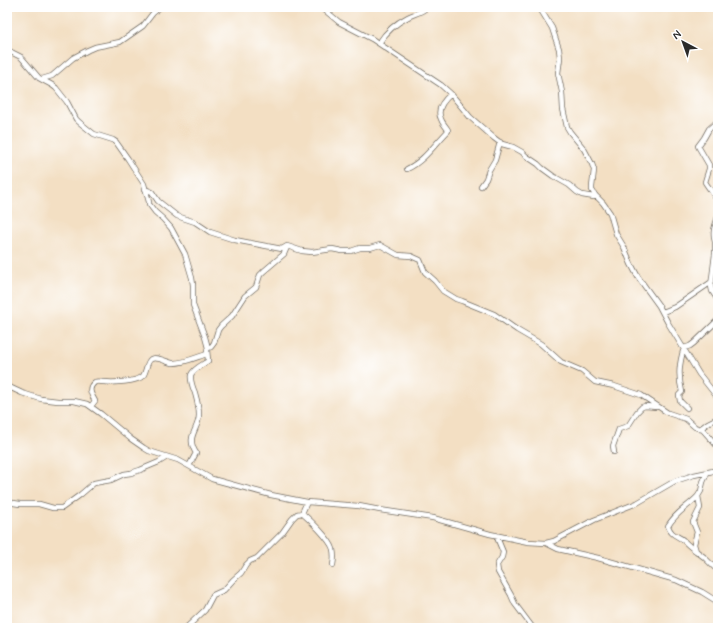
<svg xmlns="http://www.w3.org/2000/svg" width="725" height="635" viewBox="0 0 725 635" font-family="Mynerve,sans-serif">
	<rect width="100%" height="100%" fill="#fff"/>
	<filter id="ink" filterUnits="userSpaceOnUse"><feTurbulence type="fractalNoise" baseFrequency=".025" numOctaves="2"/><feDisplacementMap in="SourceGraphic" scale="8" xChannelSelector="R" yChannelSelector="G"/><feConvolveMatrix kernelMatrix="1 2 1 2 8 2 1 2 1" color-interpolation-filters="sRGB"/></filter>
	<filter id="wash" filterUnits="userSpaceOnUse"><feTurbulence type="fractalNoise" baseFrequency=".012" numOctaves="4" result="noise"/><feDisplacementMap in="SourceGraphic" scale="16" xChannelSelector="R" yChannelSelector="G"/><feGaussianBlur stdDeviation="0.9" result="paint"/><feColorMatrix in="noise" values="0 0 0 0 0 0 0 0 0 0 0 0 0 0 0 0 0 1.4 0 .05"/><feComposite in="paint" operator="in"/></filter>
	<g filter="url(#wash)">
		<rect width="100%" height="100%" fill="#f3dfc3"/>
	</g>
	<g filter="url(#ink)">
		<g fill="none" stroke-linecap="round" stroke-linejoin="round">
			<g stroke="#716a60" stroke-width="6">
				<path id="street" d="M321,7L339,22L372,39L441,85L451,94L470,117L494,138L502,144L513,147L522,152L526,156L538,164L542,168L553,176L569,185L577,192L582,195L594,197L595,195
					M539,7L552,28L559,49L560,58L558,73L562,92L563,109L567,127L570,132L584,149L592,164L594,170L592,187V190L595,195L603,203L610,213L616,234L624,247L631,264L638,277L659,306L668,323L699,374L718,398
					M379,43C386,32 396,23 408,17C414,14 422,12 428,7
					M7,50L21,57L39,78L52,85L56,88L67,102L76,119L79,122L94,134L113,140L116,142L128,159L144,184L149,202V204L155,212L163,219L171,228L185,254L192,278L193,285V305L205,337L208,348L207,350L208,360V361C202,365 193,369 191,375C190,381 193,388 195,393C197,400 199,408 199,415C199,430 185,436 196,453L189,466
					M42,79L52,76L73,58L88,50L95,47L120,42L143,26L153,13L160,7
					M718,121L709,129L704,138L698,146L709,165V169L705,182L707,185L718,201
					M407,169C424,161 435,144 448,131V130C446,126 442,123 441,119C436,109 444,100 451,94
					M481,186L486,179L489,170L495,160L500,142
					M145,189L152,192L158,201L177,216L195,222L210,232L235,240L282,249L287,246L302,251L312,252L332,249L342,251H351L360,248H370L380,245L398,255L411,256L420,260L425,272L435,281L443,291L456,299L462,301L494,314L517,330L541,344L561,362L582,371L595,382L614,386L641,395L668,413L686,419L695,427L703,430L718,447
					M718,237L715,242V254L711,286L712,291L718,300
					M715,242C712,232 715,226 718,217
					M663,312L675,307L710,283L712,281
					M208,348L211,347L214,343L218,330L221,326L232,316L245,296L256,287L260,275L264,271L284,254L287,247
					M7,386L22,393L41,399L58,401H74L87,404L101,414L131,439L144,448L149,451L178,460L212,479L271,495L307,502L359,506L380,510L433,518L490,534L528,542L546,543L554,541L594,520L637,503L675,481L694,475L718,470
					M91,406L95,401C91,394 87,388 95,382C98,381 101,382 104,382C113,383 137,382 143,376C147,371 146,362 151,359C157,356 166,362 172,363C182,364 197,357 207,354
					M687,408L680,401L679,395L682,392C678,376 679,364 684,348L690,346L694,343L718,320
					M700,429L708,423L718,418
					M614,452L613,446L619,429L628,426L637,412L642,407L645,406L657,407
					M707,473L703,482L701,491L698,496L700,508L693,522L697,532L694,544L696,551L704,557L714,567L718,569
					M7,502L20,504H39L53,508H62L80,495L94,483L111,480L124,474L131,473L140,470L159,462L167,457
					M302,513C310,520 330,539 333,549C334,554 334,560 333,565
					M496,535L503,552L502,557L497,565L498,572L511,595L515,604L533,628
					M546,543L558,549L598,558L676,580L702,592L718,602
					M696,551C691,548 687,544 683,540C676,535 671,535 668,526C677,511 687,508 698,496
					M186,628L205,610L213,595L224,590L233,580L241,573L246,565L250,561L257,558L282,533L292,519L297,514L302,513L307,502"/>
			</g>
			<use href="#street" stroke="#fff" stroke-width="4.5"/>
		</g>
	</g>
	<rect width="725" height="635" fill="none" stroke="#fff" stroke-width="24"/>
	<g transform="translate(683 42) rotate(319)" stroke="#ffffff" stroke-width="3" paint-order="stroke">
	<path d="M0-3L7 15L0 10L-7 15Z" fill="#2b2b2b"/>
	<text y="-6" font-size="11" font-weight="bold" text-anchor="middle" fill="#2b2b2b">N</text>
	</g>
</svg>
